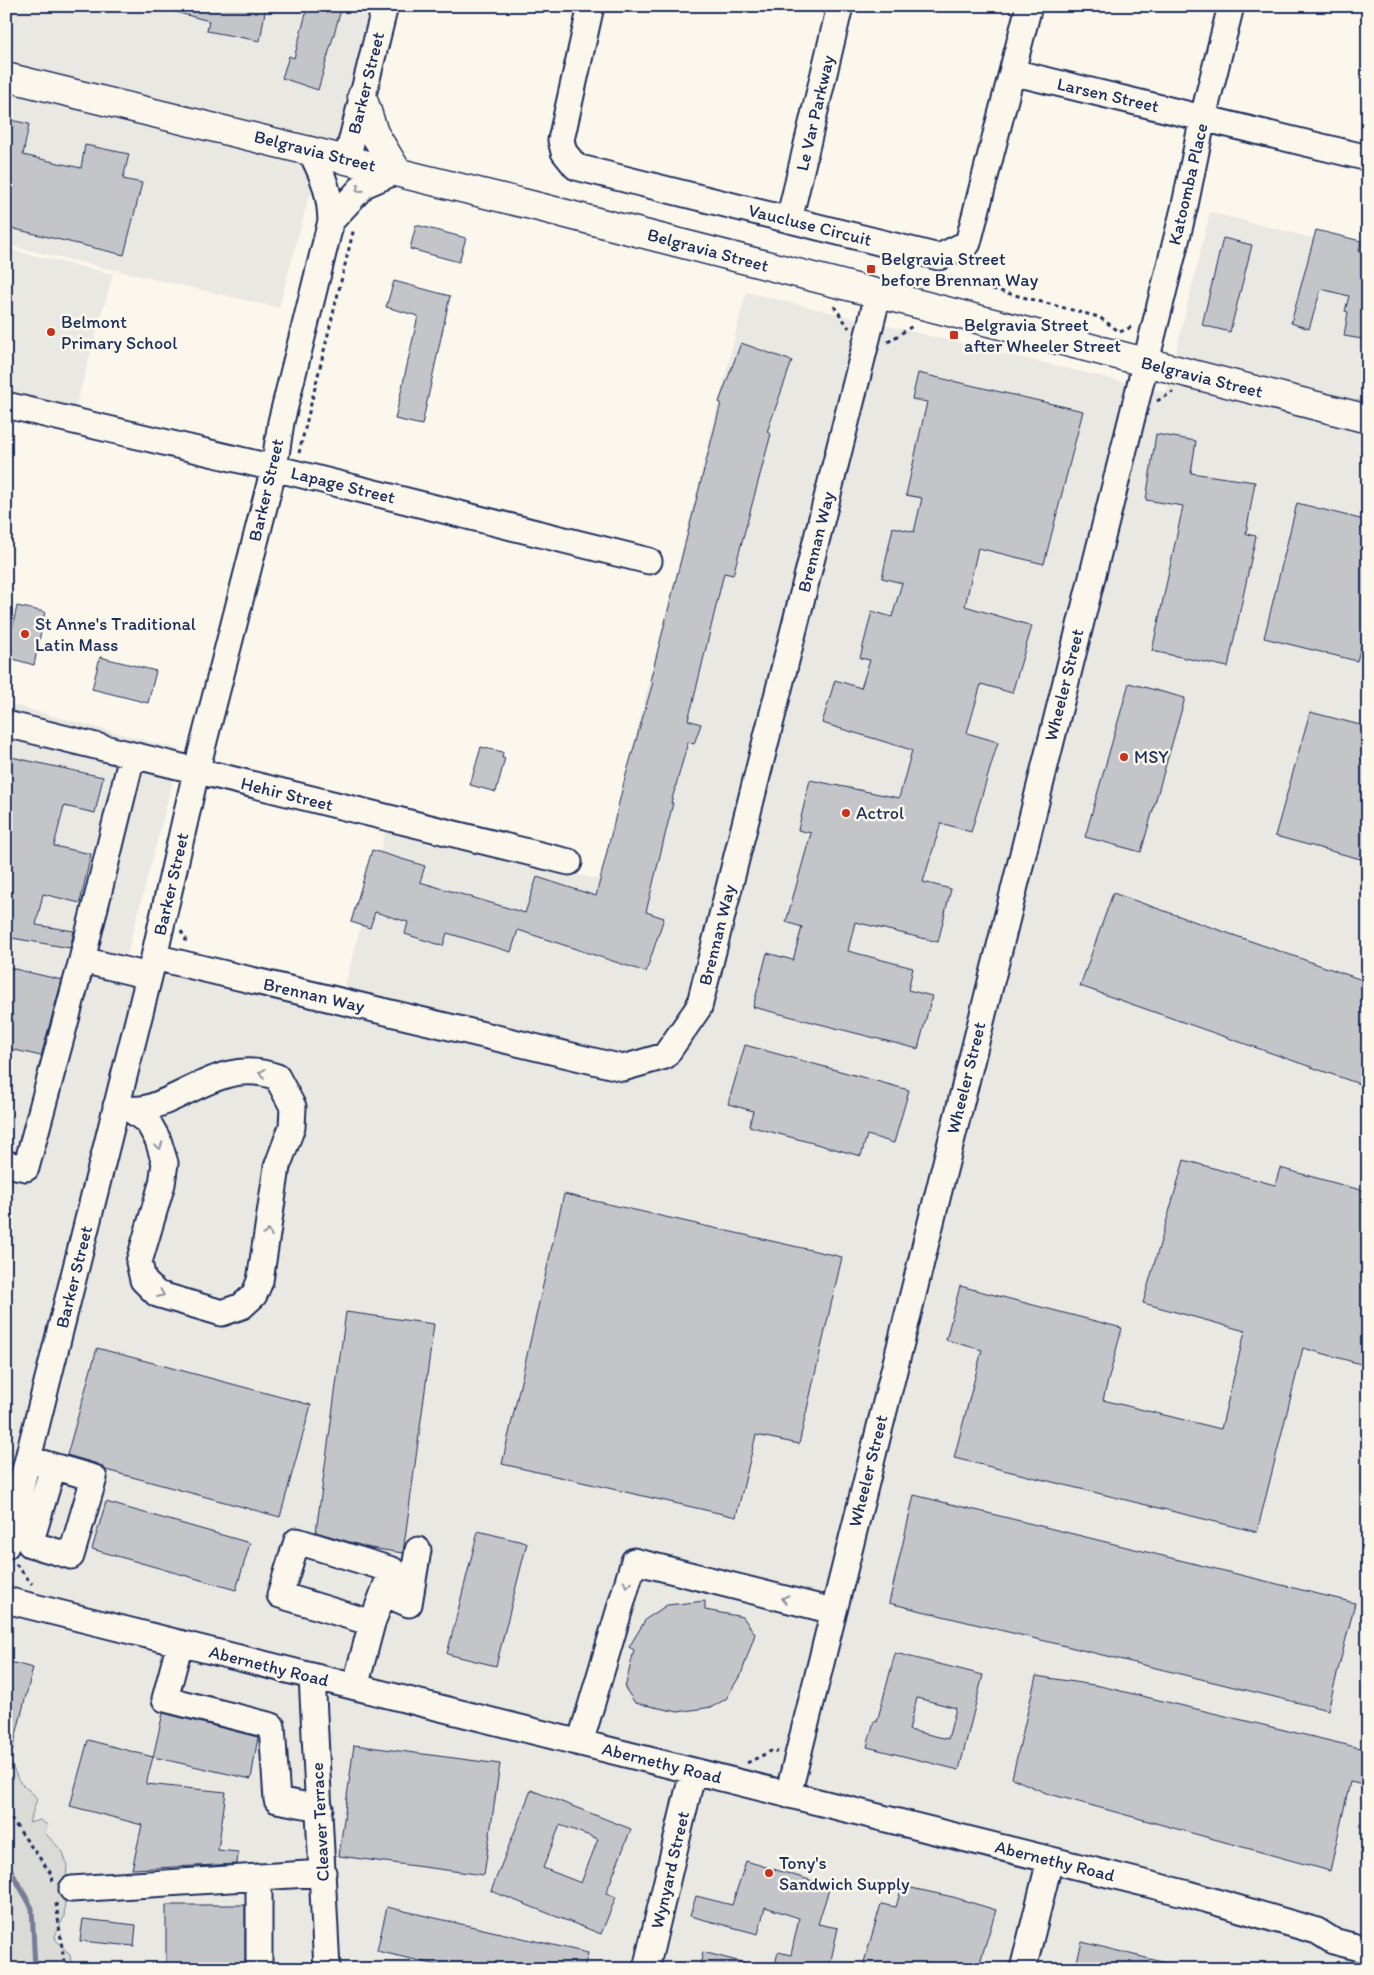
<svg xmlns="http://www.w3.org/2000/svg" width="1374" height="1975" viewBox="0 0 1374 1975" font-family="Itim,sans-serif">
	<rect width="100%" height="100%" fill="#fbf7ec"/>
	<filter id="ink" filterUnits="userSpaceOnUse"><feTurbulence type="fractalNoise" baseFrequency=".02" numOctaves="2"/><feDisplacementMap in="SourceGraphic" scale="10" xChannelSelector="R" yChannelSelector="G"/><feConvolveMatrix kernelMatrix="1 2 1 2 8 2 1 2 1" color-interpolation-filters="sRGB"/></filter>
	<g filter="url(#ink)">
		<path fill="#eae8e2" d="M6,6H374L332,186L309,196L279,308L6,245Z
			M1210,212L1368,252V1969H6V703L181,750L126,959L338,1012L386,829L600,880L746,292L1166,392Z
			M6,249L113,274L75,409L6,391Z"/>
		<path fill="#dadad7" stroke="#7a849a" d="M6,1759C15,1766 14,1774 20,1782C26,1789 32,1791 37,1799L29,1823L40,1820L47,1825L45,1833L63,1852L67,1864L64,1917L55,1936L56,1940L70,1955L72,1969H6Z"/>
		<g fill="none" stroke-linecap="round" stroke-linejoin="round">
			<path stroke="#747e96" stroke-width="5" d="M6,1862L32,1908L35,1969"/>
		</g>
		<path fill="#c3c5c9" stroke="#1b2f5e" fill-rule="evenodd" d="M172,6H266L260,41L207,31L209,21L172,11Z
			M308,6H342L318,90L282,78L289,56L294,58Z
			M6,119L29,124L23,155L81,168L85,145L129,154L123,179L142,183L124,255L6,227Z
			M416,225L466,238L459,262L410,249Z
			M1316,230L1361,241L1359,251L1368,253V340L1344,336L1348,312L1345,311L1349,296L1321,289L1309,329L1291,323Z
			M1223,238L1252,245L1230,332L1202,325Z
			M394,281L450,296L422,425L395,419L418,316L386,307Z
			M741,343L792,361L767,432L771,434L733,575L724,573L693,702L688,720L701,724L694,744L688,742L671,803H673L646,912L664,918L646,972L518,930L511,952L447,933L443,946L405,934L408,922L375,912L370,928L351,922L372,850L425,866L420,882L525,913L537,877L596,896L625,778L653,682L650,681L721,403L719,402Z
			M918,373L1083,411L1044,564L978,548L965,606L1032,626L1012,693L981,684L967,733L998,742L971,832L941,823L923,882L951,889L938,942L855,922L848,951L913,968L908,990L932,996L918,1049L753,1007L767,953L793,960L802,927L786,922L811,833L798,830L810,780L899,798L912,750L822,723L835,680L861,688L870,660L860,658L872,611L892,617L902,583L882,578L893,527L914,532L922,498L906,495L927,402L912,399Z
			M1156,434L1196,441L1191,473L1255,482L1246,534L1256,536L1228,667L1152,651L1183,506L1146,500Z
			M1297,503L1368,521V620L1357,661L1264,638Z
			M17,606L45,612L34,665L6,657Z
			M100,657L156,671L148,703L92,689Z
			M1129,683L1185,698L1141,852L1085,837Z
			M1310,712L1368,727V861L1275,836Z
			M481,747L503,752L502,758H505L496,792L470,785Z
			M11,757L103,777L95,813L64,806L54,846L91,854L80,903L43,894L36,925L74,931L70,948L6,937V777Z
			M1113,893L1368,982V1087L1080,986Z
			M6,967L62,980L41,1056L6,1048Z
			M745,1045L909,1090L894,1143L867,1135L861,1156L749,1126L753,1111L728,1104Z
			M1184,1160L1275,1185L1280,1168L1368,1192V1366L1303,1348L1257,1532L954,1458L982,1350L946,1340L960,1286L1122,1328L1103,1400L1221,1429L1245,1331L1143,1303Z
			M564,1194L842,1257L799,1444L756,1435L736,1517L502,1464Z
			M346,1312L434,1324L403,1553L370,1548L316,1532Z
			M97,1348L311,1405L280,1517L106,1470L98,1464L67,1455Z
			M914,1495L1355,1603L1328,1710L889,1603Z
			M106,1502L250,1543L236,1590L92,1549Z
			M478,1531L527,1543L496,1666L447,1654Z
			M705,1601V1610L743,1617L755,1634L742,1672L726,1699L712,1707L678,1712L635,1703L625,1688L634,1650L629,1647L646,1619L667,1605Z
			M895,1653L983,1675L959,1770L867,1747L874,1721L877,1722ZM917,1698L956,1708L948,1739L909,1730Z
			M6,1661L33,1668L11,1755L6,1754Z
			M1036,1676L1100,1686L1368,1750V1786L1350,1782L1330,1871L1046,1793L1012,1778Z
			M163,1713L258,1737L251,1779L153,1757Z
			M88,1740L153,1757L146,1784L226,1792L218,1850L238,1852L237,1864L132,1869L142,1825L70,1806Z
			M354,1745L500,1764L484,1875L339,1856Z
			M531,1790L631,1829L606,1893L616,1897L601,1934L491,1891ZM560,1825L598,1839L581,1883L543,1868Z
			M746,1861L830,1886L818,1924L838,1928L829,1969H774L778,1952L791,1955L799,1918L765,1907L758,1934L690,1916L696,1896L732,1905Z
			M902,1886L953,1897L996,1910L978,1969H862L881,1904L896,1907Z
			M166,1905H245V1969H166Z
			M387,1907L588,1953L584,1969H454L377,1951Z
			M83,1919L136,1925L134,1946L80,1941Z
			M1082,1942L1170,1964V1969H1075Z
			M703,1952L749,1964V1969H699Z"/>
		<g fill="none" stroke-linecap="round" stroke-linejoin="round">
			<g stroke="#1b2f5e" stroke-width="29">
				<path id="minor" d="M591,6L561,140L564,152L576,167L939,257L968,243L1029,6
					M1012,72L1368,158
					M347,159L385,6
					M789,220L840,6
					M331,221L364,185L397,171
					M6,405L274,468L649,561
					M6,724L569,862
					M132,756L82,960L149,976
					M154,957L623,1068L665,1056L699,1007L878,295
					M116,1106C127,1109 140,1111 151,1107C195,1092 227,1059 277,1077L293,1107L292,1127L277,1167L260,1281L254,1295L242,1306L222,1313L157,1294L143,1280L139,1262L162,1184L165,1163L158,1140L148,1122L130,1109
					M6,1164L26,1168L82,960
					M28,1459L94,1478L71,1556L30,1544L53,1467
					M6,1546L154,957L196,772L274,468L281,422L331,221C330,192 323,175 310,150
					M384,1593L409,1604L418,1550
					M6,1600L1188,1894L1317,1931L1333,1941L1368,1950
					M180,1643L165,1699L272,1726L277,1800L320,1808
					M312,1676L327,1969
					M355,1687L372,1623L392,1570L297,1541L280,1595L372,1623
					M580,1743L634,1561L833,1611
					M788,1795L1185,205L1203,117L1231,6
					M72,1889L323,1873
					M259,1969V1877
					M646,1969L693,1771
					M1023,1969L1050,1860"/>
			</g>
			<g stroke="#1b2f5e" stroke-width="31">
				<path id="major" d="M6,77L531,205L1368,419
					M362,96L374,133L397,171"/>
			</g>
			<path stroke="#1b2f5e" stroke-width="3" stroke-dasharray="4 4" stroke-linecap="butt" d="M946,277L1099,317L1120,332L1134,326
				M834,306L849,328
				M888,342L914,325
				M1157,401L1173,392
				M299,453L354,228
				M181,931L186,939L185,944
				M16,1564L32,1584
				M747,1763L773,1750L778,1752
				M6,1812L52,1875L53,1882
				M56,1903L65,1969"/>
			<use href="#minor" stroke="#fbf7ec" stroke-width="25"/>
			<use href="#major" stroke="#fbf7ec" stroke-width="28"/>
		</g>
		<defs><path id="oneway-chevron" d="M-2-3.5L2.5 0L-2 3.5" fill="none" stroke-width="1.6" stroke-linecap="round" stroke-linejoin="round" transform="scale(1.25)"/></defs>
		<g stroke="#8b93a5">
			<use href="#oneway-chevron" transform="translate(359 189) rotate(140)"/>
			<use href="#oneway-chevron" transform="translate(262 1073) rotate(-171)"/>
			<use href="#oneway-chevron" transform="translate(159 1146) rotate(70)"/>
			<use href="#oneway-chevron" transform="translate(268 1233) rotate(-81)"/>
			<use href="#oneway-chevron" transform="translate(161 1294) rotate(24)"/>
			<use href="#oneway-chevron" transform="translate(627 1584) rotate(106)"/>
			<use href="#oneway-chevron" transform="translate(785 1599) rotate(-166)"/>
		</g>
	</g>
	<g fill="#c8321e" stroke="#fbf7ec" stroke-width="2">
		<rect x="866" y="264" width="10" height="10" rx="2.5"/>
		<circle cx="51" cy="332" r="5"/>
		<rect x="949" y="330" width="10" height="10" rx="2.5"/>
		<circle cx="25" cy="634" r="5"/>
		<circle cx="1124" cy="757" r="5"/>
		<circle cx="846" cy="813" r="5"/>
		<circle cx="769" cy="1873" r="5"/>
	</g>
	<g text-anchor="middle" stroke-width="5" stroke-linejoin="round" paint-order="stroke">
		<g font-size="18" fill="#1b2f5e" stroke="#fbf7ec">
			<text transform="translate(366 83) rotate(-76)" y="6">Barker Street</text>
			<text transform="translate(1108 95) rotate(13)" y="6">Larsen Street</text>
			<text transform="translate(815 113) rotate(-77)" y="6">Le Var Parkway</text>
			<text transform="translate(315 151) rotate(14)" y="6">Belgravia Street</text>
			<text transform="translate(1188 184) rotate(-77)" y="6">Katoomba Place</text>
			<text transform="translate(810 225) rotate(14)" y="6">Vaucluse Circuit</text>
			<text transform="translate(708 250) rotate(15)" y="6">Belgravia Street</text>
			<text transform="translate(1202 377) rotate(14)" y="6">Belgravia Street</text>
			<text transform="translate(343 485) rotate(14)" y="6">Lapage Street</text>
			<text transform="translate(266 490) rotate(-77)" y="6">Barker Street</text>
			<text transform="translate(816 542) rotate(-76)" y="6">Brennan Way</text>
			<text transform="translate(1064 685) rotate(-76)" y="6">Wheeler Street</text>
			<text transform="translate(287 794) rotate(14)" y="6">Hehir Street</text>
			<text transform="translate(171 884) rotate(-77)" y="6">Barker Street</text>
			<text transform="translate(717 935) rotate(-76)" y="6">Brennan Way</text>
			<text transform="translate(314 995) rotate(13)" y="6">Brennan Way</text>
			<text transform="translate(966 1078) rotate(-76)" y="6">Wheeler Street</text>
			<text transform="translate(74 1277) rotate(-76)" y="6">Barker Street</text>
			<text transform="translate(868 1471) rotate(-76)" y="6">Wheeler Street</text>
			<text transform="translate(269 1666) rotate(14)" y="6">Abernethy Road</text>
			<text transform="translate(662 1763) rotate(14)" y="6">Abernethy Road</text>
			<text transform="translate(320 1822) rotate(-93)" y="6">Cleaver Terrace</text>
			<text transform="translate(1055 1861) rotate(14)" y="6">Abernethy Road</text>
			<text transform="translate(670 1870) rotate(-77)" y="6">Wynyard Street</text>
		</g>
		<g font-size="18" fill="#1b2f5e" stroke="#fbf7ec" text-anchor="start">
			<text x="881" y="265">Belgravia Street<tspan x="881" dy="21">before Brennan Way</tspan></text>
			<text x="61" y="328">Belmont<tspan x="61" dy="21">Primary School</tspan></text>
			<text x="964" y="331">Belgravia Street<tspan x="964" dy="21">after Wheeler Street</tspan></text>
			<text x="35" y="630">St Anne's Traditional<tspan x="35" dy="21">Latin Mass</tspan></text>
			<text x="1134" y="763">MSY</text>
			<text x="856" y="819">Actrol</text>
			<text x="779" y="1869">Tony's<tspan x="779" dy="21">Sandwich Supply</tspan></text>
		</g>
	</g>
	<rect width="1374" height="1975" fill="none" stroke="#fbf7ec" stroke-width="25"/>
	<rect x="12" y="12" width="1349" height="1950" fill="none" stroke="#1b2f5e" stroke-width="2" filter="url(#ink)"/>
</svg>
